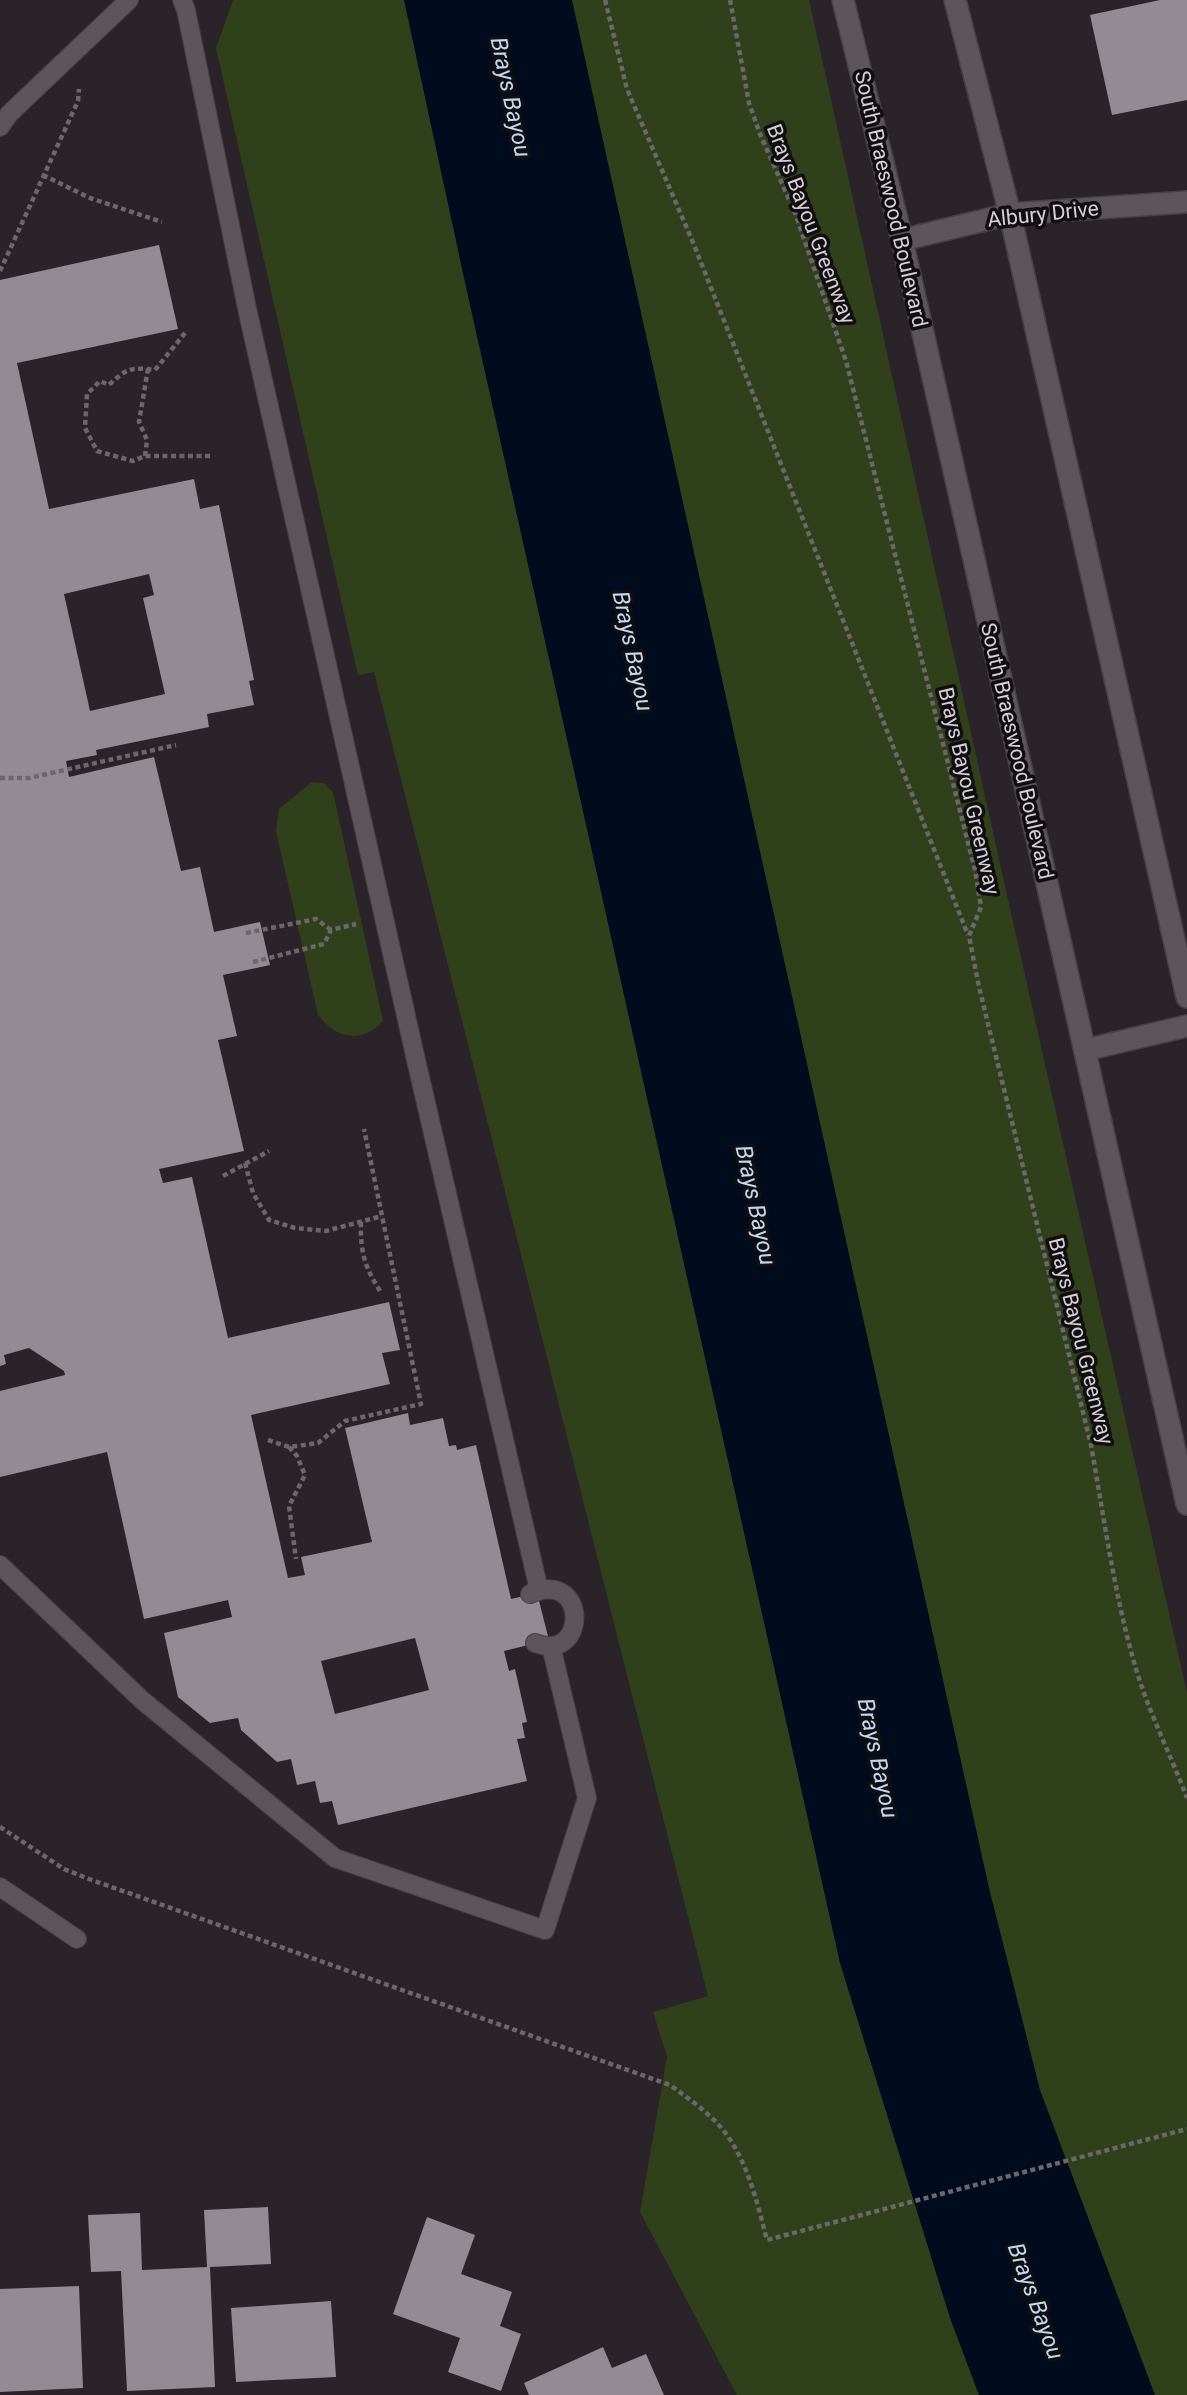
<svg xmlns="http://www.w3.org/2000/svg" width="1187" height="2395" viewBox="0 0 1187 2395" font-family="Roboto,sans-serif">
	<rect width="100%" height="100%" fill="#2a232a"/>
	<path fill="#30401a" d="M233,0H809L1006,891L1187,1693V2395H737L640,2212L667,2057L653,2012L708,1996L374,672L358,675L216,48Z
		M312,782L324,783L333,792L383,1021C362,1045 335,1038 318,1015L276,831L279,809Z"/>
	<path fill="#000c1e" d="M404,0H572L989,1888L1040,2090L1155,2395H979L950,2318L840,1963L464,278Z"/>
	<path fill="#938b94" fill-rule="evenodd" d="M1160,0H1187V100L1112,115L1090,15Z
		M159,245L178,329L17,363L49,509L194,479L200,509L219,505L254,680L249,681L254,705L207,714L209,727L96,750L97,755L66,761L69,777L154,757L181,871L200,867L214,932L260,922L270,965L223,975L237,1036L218,1040L244,1151L159,1169L163,1183L192,1177L228,1338L389,1302L400,1350L382,1353L390,1384L251,1415L288,1578L305,1575L301,1557L372,1542L345,1428L408,1413L410,1425L443,1418L449,1446L456,1445L457,1450L476,1445L511,1599L537,1593L549,1640L504,1651L509,1671L515,1669L527,1722L522,1723L525,1738L517,1739L527,1781L338,1825L332,1801L320,1803L315,1781L297,1785L291,1759L277,1762L241,1730L238,1718L210,1723L178,1697L164,1633L232,1617L228,1600L144,1619L107,1452L0,1477V1391L65,1375L64,1371L29,1348L4,1355L6,1364L0,1366V280ZM149,574L154,595L143,598L165,694L90,711L64,594ZM415,1638L429,1690L335,1714L321,1661Z
		M268,2207L271,2264L210,2267L215,2387L127,2391L121,2271L91,2272L88,2215L140,2213L142,2270L207,2267L204,2210Z
		M427,2217L475,2235L461,2274L512,2292L500,2326L521,2334L501,2391L448,2372L460,2338L393,2314Z
		M79,2286L83,2388L0,2392V2289Z
		M331,2301L336,2377L236,2382L231,2308Z
		M603,2347L612,2368L646,2354L664,2395H529L524,2383Z"/>
	<g fill="none" stroke-linecap="round" stroke-linejoin="round">
		<g stroke="#454045" stroke-width="20">
			<path id="lane" d="M182,0L186,10L248,313L416,1060L539,1590
				M0,127L9,114L129,0
				M0,1565L143,1701L335,1858L545,1930L587,1798L551,1646
				M530,1594C589,1568 588,1664 535,1643
				M0,1887L77,1939"/>
		</g>
		<g stroke="#454045" stroke-width="24">
			<path id="street" d="M902,240L1010,214L1187,202"/>
		</g>
		<g stroke="#454045" stroke-width="24">
			<path id="secondary" d="M843,0L902,240L1187,1504
				M955,0L1010,214L1187,997
				M1085,1050L1187,1026"/>
		</g>
		<path stroke="#6d676d" stroke-width="4.5" stroke-dasharray="5 3.5" stroke-linecap="butt" d="M605,0L627,89L692,240L968,935
			M730,0L749,103L760,134L795,213L846,361L975,870L981,907L969,936L979,987L1091,1445C1104,1518 1114,1592 1134,1662C1147,1709 1170,1753 1187,1798
			M43,175L90,198L162,222
			M0,271L78,101L79,89
			M185,333L155,370C130,367 127,368 109,385L100,381L87,394L85,428L97,451L133,461L145,456H212
			M145,456L147,440L139,422L148,369
			M0,778H29L176,745
			M246,933L316,919L331,930
			M253,962L324,944L331,930L356,924
			M245,1163L253,1193L269,1220L295,1228L326,1231L382,1216
			M223,1176L269,1151
			M361,1222C360,1253 365,1268 382,1294
			M268,1440L289,1447L318,1443L345,1421L421,1404L364,1129
			M289,1447L297,1456L305,1475L289,1506L296,1559
			M0,1827L64,1869L89,1879L670,2085C692,2101 717,2118 731,2141C750,2171 758,2206 767,2240L1187,2129"/>
		<use href="#lane" stroke="#5c555c" stroke-width="18"/>
		<use href="#street" stroke="#5c555c" stroke-width="21"/>
		<use href="#secondary" stroke="#5c555c" stroke-width="21"/>
	</g>
	<g text-anchor="middle" stroke-width="7" stroke-linejoin="round" paint-order="stroke">
		<g font-size="21" fill="#d5d0d5" stroke="#110e11">
			<text transform="translate(891 199) rotate(77)" y="7">South Braeswood Boulevard</text>
			<text transform="translate(1043 214) rotate(-6)" y="7">Albury Drive</text>
			<text transform="translate(811 224) rotate(69)" y="7">Brays Bayou Greenway</text>
			<text transform="translate(1017 751) rotate(77)" y="7">South Braeswood Boulevard</text>
			<text transform="translate(969 791) rotate(77)" y="7">Brays Bayou Greenway</text>
			<text transform="translate(1081 1341) rotate(76)" y="7">Brays Bayou Greenway</text>
		</g>
		<g font-size="23" font-style="italic" fill="#c2daf3" stroke="#110e11">
			<text transform="translate(511 97) rotate(78)" y="8">Brays Bayou</text>
			<text transform="translate(633 651) rotate(78)" y="8">Brays Bayou</text>
			<text transform="translate(756 1205) rotate(78)" y="8">Brays Bayou</text>
			<text transform="translate(878 1758) rotate(78)" y="8">Brays Bayou</text>
			<text transform="translate(1036 2301) rotate(70)" y="8">Brays Bayou</text>
		</g>
	</g>
</svg>
